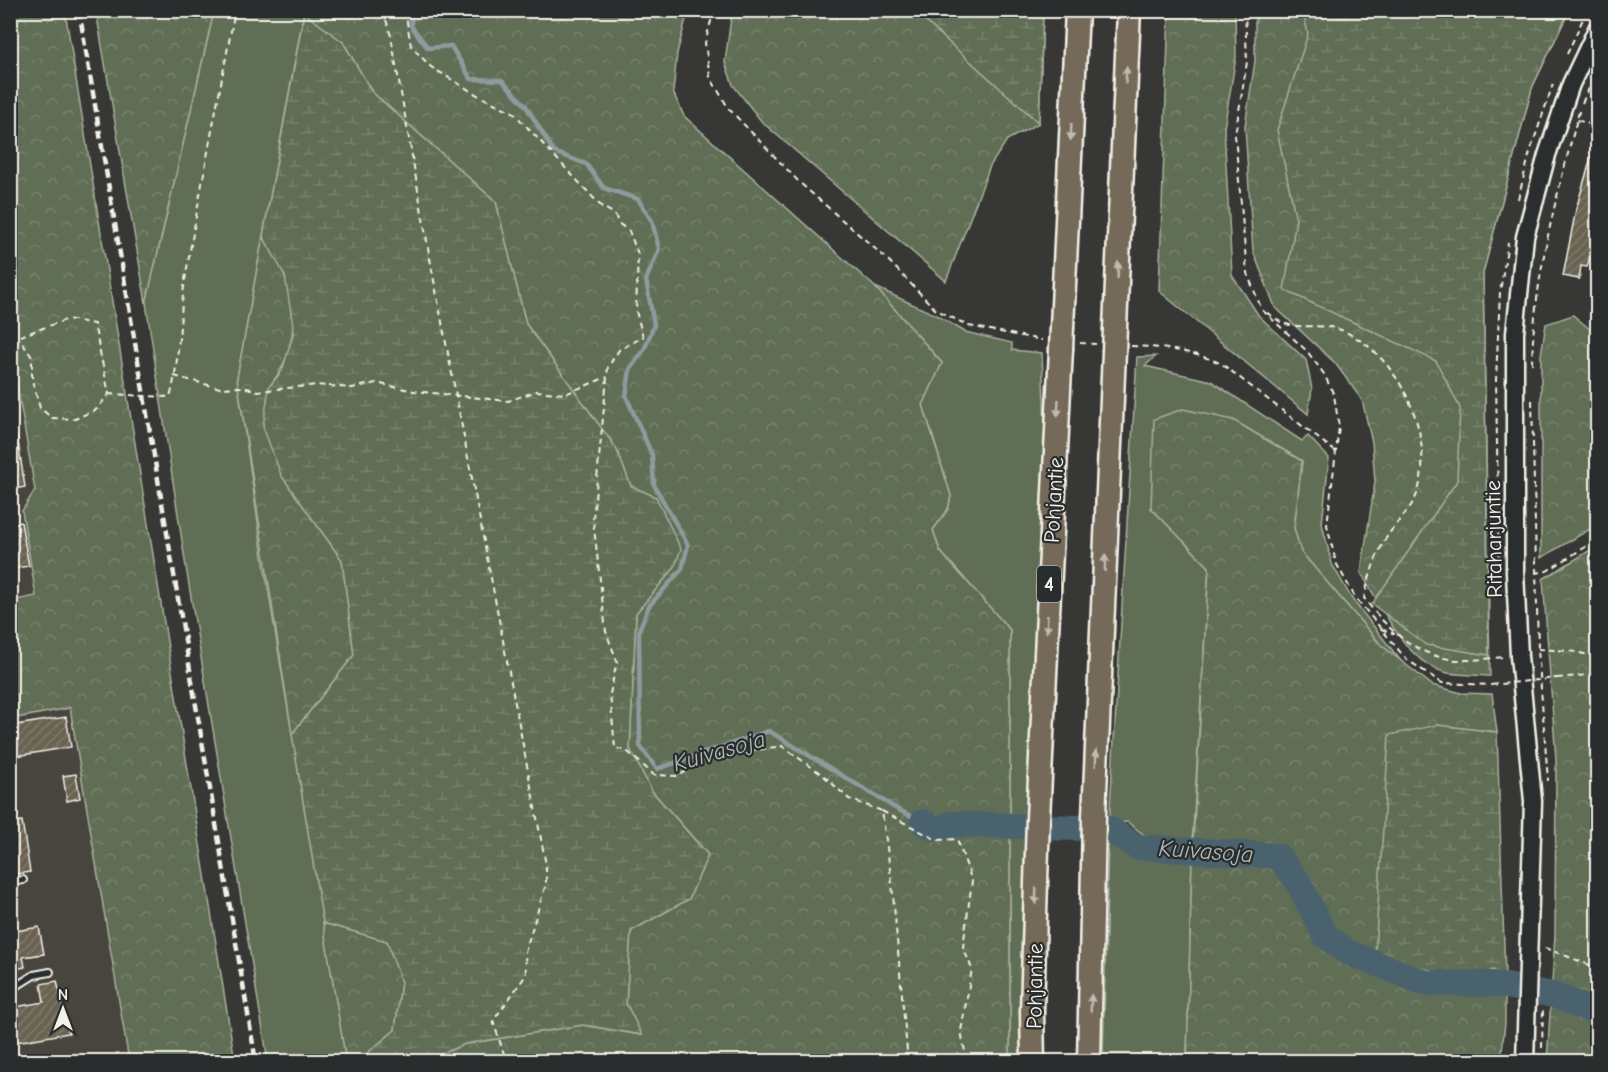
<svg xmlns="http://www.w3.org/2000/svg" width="1608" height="1072" viewBox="0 0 1608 1072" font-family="'Comic Neue',sans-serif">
	<defs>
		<pattern id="forest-crowns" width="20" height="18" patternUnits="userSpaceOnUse" patternTransform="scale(1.5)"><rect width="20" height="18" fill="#616e55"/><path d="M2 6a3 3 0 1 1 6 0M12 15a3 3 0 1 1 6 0" fill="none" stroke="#78836d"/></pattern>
		<pattern id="wetland-marsh" width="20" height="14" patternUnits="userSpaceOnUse" patternTransform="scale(1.5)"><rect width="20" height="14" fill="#616e55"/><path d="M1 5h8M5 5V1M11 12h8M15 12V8" fill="none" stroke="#78836d"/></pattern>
		<pattern id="building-hatch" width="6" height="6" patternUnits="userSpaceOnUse" patternTransform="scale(1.5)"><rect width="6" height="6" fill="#696251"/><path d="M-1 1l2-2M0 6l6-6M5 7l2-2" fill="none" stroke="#7f796a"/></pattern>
	</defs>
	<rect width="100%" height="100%" fill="#373835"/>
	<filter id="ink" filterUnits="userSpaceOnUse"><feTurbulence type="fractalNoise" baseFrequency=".0167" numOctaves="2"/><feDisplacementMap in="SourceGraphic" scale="12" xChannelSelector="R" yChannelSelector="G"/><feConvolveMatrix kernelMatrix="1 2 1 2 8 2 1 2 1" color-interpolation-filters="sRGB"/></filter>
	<g filter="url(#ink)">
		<path fill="#46453d" d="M16,378L35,490L22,511L36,596L11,601L10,379Z
			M70,708L81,771L129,1061L11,1062V719Z"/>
		<path fill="#616e55" stroke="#aab09e" stroke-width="1.5" d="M214,11H304L237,378L264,564L346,1061H268L185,561L146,303Z
			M875,287L938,316L965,332L1012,343V350L1042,353L1045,427L1020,1061H1010V630L940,551L933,530L948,509L951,496L923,405L942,363Z
			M1156,356L1145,366L1211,381L1302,441L1308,436L1329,458L1322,524L1332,564L1352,599L1401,661L1381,645L1301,552L1294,528L1302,461L1233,420L1151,508L1209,567L1192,846L1147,837L1127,822L1109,824L1137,357Z
			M1108,838L1119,839L1129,849L1135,851L1192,859L1187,1061L1103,1062Z"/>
		<path fill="url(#forest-crowns)" stroke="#aab09e" stroke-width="1.5" d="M11,10L65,11L235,1061H129L70,708L11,719V601L36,596L22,511L35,490L16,379H10Z
			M304,10L688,11L677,53L673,92L684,116L875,287L942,363L923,405L951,496L948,509L933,530L940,551L1010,630V1061H425L465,1044L583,1025L641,1035L626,1003L631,931L689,899L708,855L652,791L630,749L636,613L674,568L656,497L631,486L616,448L526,324L496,202L372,92L343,42L304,13Z
			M96,11H214L146,303Z
			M732,11H1043L1039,123L1007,140L990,166L946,281L762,122L733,85L725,62Z
			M1169,11H1235L1236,57L1224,128L1232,275L1259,316L1306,360L1312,389L1308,414L1159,291Z
			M1255,11H1569L1532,88L1483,273L1490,676C1477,675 1462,675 1448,673C1405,664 1382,606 1361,573L1375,482L1372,442L1362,400L1335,363L1275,307L1253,251L1245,126L1255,61Z
			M263,236C270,249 281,263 285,277C298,318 296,353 269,387L281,475L342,560L354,655L292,734L237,378Z
			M1573,315L1597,335V525L1541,558V355L1546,324Z
			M1183,409L1233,420L1302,461L1294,528L1301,552L1381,645L1432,685L1461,693L1492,694L1497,732L1437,725L1493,970L1505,975V1023L1501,1061H1187L1192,859L1209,567L1151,508L1154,419Z
			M1597,546V1061H1547L1555,935L1556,760L1543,579Z
			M323,923L387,941L401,982L395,1030L358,1061H346Z"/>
		<path fill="url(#wetland-marsh)" stroke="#aab09e" stroke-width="1.5" d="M914,11H1043L1039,123Z
			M1303,11H1569L1532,88L1483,273L1489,655L1426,645L1372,604L1457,481L1460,408L1436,361L1284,290L1296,220L1277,130L1308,34Z
			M304,13L343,42L372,92L496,202L526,324L616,448L631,486L656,497L681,549L674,568L636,613L630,749L652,791L708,855L689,899L631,931L626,1003L642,1035L583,1025L465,1044L425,1061H358L395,1030L401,982L387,941L323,923L292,734L354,655L342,560L281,475L263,427L269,387L282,371L294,332L285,276L263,236Z
			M1437,725L1497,732L1505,975L1493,970C1461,986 1406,963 1375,952L1389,735Z"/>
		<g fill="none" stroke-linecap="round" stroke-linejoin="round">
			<path stroke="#8d9b9e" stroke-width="4.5" d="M412,10L411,26L428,48L451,46L471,79L502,80L526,106L554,152L586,164L604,188L638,199L652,221L659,249L646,280L654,325L644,350L630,369L626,396L652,455L654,485L688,545L682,569L649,606L639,630L640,746L657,769L769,731L897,809L923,822"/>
			<path stroke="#48626d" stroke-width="26" d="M923,822L936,829L952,824L1109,829L1137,847L1278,856L1297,880L1325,935L1347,952L1426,983L1496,984L1553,995L1598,1013"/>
		</g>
		<path fill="url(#building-hatch)" stroke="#f4f1e8" stroke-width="1.5" d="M1595,144H1598V192L1593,209L1598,210V228L1587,267L1581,266L1579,279L1563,276L1576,209Z
			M10,436H17L25,487L10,490Z
			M21,522L29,566L10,569V524Z
			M66,717L71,747L10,757V726Z
			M76,774L80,798L67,801L63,776Z
			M22,821L30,872L10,875V822Z
			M39,927L44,954L23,957L25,967L10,970V932Z
			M57,981L69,1033L10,1043V1008L44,1002L41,984Z"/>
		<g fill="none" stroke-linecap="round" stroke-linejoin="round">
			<g stroke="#f4f1e8" stroke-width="10">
				<path id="lane" d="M10,882L23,880
					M10,990L34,975L50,972"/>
			</g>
			<g stroke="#f4f1e8" stroke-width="21">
				<path id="secondary" d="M1525,1062L1533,801L1519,656L1515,572V333L1525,237L1547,155L1571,84L1598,27"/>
			</g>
			<g stroke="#f4f1e8" stroke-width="27">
				<path id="highway" d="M1062,327L1077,10
					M1115,328L1129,10
					M1033,1062L1032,1011L1038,818L1061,349
					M1089,1062L1094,816L1114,352"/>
			</g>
			<path stroke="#f4f1e8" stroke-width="2" stroke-dasharray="6 4.5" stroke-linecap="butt" d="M383,10L391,36L432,270L546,865V884L525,952L526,975L493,1021L505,1057L504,1062
				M405,10L411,46L431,67L479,96L513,112L602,207L615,214L618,223L629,231L638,254L636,311L643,337L619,350L608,367L593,519L606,632L617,661L610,694L615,748L627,751L654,775L678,776L711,757L782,746L824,776L849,799L882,811L892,884L908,1062
				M714,10L705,43L710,77L729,109L800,183L887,259L935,309L969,326L1042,340
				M1245,10L1247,62L1235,135L1247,273L1262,310L1307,351L1324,374L1334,395L1339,427L1327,525L1336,563L1355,597L1406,659L1442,683L1491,685
				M1567,54L1587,10
				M1582,103L1598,70
				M1577,120L1598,127
				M1518,199L1530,152L1553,84
				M1594,268L1598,255
				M1267,313C1273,316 1280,323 1286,324C1303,329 1324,323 1341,330C1398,353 1437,435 1417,494C1412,508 1397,522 1388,535C1376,553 1369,577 1364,598C1385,627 1413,653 1449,659C1466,662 1488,658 1505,657
				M10,340L18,337L68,319L94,324L109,394L97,409L75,419L52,418L40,408L32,380V357L18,337
				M1080,343L1096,344
				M1131,346C1163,347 1193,351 1222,364L1336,452
				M1532,364C1534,273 1557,196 1580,108
				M174,376L220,388L243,387L258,391L317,385L352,388L376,383L414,391L508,401L537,391L565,394L607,377
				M109,394L166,397L167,394H171C180,357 179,318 185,280C200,190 218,100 235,10
				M1532,400L1538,649L1548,781
				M1499,571L1496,380L1500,292L1508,242
				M1535,573L1547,571L1598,539
				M1381,629L1395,634
				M1538,649L1570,651L1598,657
				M1557,678L1598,674
				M882,811L937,840L957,839L972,881L963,947L972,969L961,1031L967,1062
				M1545,948L1598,968
				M1542,1048L1543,1008"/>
			<use href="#lane" stroke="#2a2d2e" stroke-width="6"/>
			<use href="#secondary" stroke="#2a2d2e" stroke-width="16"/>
			<use href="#highway" stroke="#746a5a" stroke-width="22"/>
			<path stroke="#f4f1e8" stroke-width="4.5" stroke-dasharray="9 4.5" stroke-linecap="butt" d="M79,10L256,1062"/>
			<g stroke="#f4f1e8" stroke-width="27" stroke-linecap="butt">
				<path id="highway-bridge" d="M1061,349L1062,327
					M1114,352L1115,328"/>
			</g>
			<path stroke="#f4f1e8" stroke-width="2" stroke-dasharray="6 4.5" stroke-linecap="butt" d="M1491,685L1557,678"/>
			<use href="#highway-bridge" stroke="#746a5a" stroke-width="22"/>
		</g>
		<defs><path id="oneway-solid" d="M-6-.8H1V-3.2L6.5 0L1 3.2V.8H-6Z" transform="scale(1.5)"/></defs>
		<g fill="#c1bbaf">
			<use href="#oneway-solid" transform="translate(1126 75) rotate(-87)"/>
			<use href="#oneway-solid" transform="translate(1071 132) rotate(93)"/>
			<use href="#oneway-solid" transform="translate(1118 270) rotate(-87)"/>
			<use href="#oneway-solid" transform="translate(1058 408) rotate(93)"/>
			<use href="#oneway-solid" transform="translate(1105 563) rotate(-88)"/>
			<use href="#oneway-solid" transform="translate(1047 624) rotate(93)"/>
			<use href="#oneway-solid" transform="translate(1096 758) rotate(-88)"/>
			<use href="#oneway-solid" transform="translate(1036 896) rotate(92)"/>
			<use href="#oneway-solid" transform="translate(1091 1003) rotate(-88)"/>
		</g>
	</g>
	<g text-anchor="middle" stroke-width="4.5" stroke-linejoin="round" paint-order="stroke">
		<rect fill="#2a2d2e" stroke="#b7b6b0" stroke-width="1.5" x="1037" y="566" width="24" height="36" rx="4.5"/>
		<g font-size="21" font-weight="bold" fill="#f4f1e8">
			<text x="1049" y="591">4</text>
		</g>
		<g font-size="22" fill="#f4f1e8" stroke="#2a2d2e">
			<text transform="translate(1053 500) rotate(-87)" y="8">Pohjantie</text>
			<text transform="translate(1493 539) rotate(-91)" y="8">Ritaharjuntie</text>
			<text transform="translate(1034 986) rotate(-89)" y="8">Pohjantie</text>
		</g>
		<g font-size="24" font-style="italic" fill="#afb8b7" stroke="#2a2d2e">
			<text transform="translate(719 751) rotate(-16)" y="8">Kuivasoja</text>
			<text transform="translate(1206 851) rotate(4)" y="8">Kuivasoja</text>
		</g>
	</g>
	<rect width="1608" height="1072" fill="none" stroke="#2a2d2e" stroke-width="36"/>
	<rect x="18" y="18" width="1572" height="1036" fill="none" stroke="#f4f1e8" stroke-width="2" filter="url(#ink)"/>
	<g transform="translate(63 1009)" stroke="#2a2d2e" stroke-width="4.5" paint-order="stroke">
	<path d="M0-4.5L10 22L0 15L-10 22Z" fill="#f4f1e8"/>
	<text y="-9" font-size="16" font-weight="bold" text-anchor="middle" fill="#f4f1e8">N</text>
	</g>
</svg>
